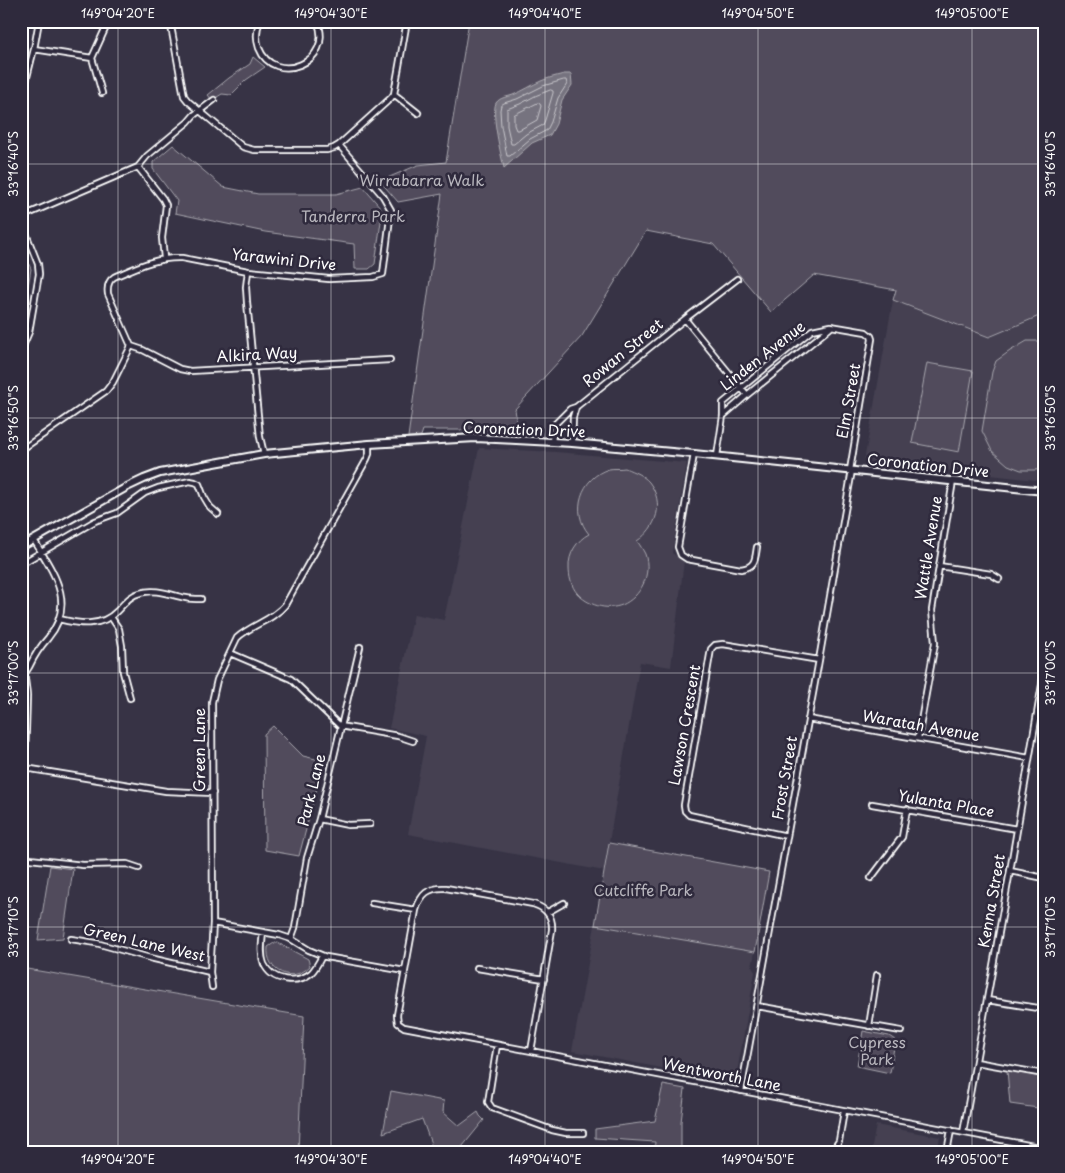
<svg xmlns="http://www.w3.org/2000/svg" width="1065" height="1173" viewBox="0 0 1065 1173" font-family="'Playpen Sans',sans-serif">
	<rect width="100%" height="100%" fill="#373345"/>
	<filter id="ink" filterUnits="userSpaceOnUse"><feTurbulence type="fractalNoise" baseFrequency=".02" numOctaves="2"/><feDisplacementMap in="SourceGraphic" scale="10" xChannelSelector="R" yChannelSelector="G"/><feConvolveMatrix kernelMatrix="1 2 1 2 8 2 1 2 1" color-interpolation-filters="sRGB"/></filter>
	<g filter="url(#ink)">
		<path fill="#444051" d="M893,300L989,337L1044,314V481L864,461Z
			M479,448L556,452L687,463L672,553L684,561L671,667L640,662L604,871L408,834L426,736L389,728L414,614L444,620Z
			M595,925L755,952L752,967L755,972L736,1078L731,1081L572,1051Z
			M876,1125L940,1137L937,1152H871Z"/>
		<path fill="#514c5c" stroke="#a8a6ae" d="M469,21H1044V314L989,337L893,300L896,290L814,275L771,312L713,244L646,231L582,336L515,409L518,430H423L421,436L408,437L442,194L398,202L380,181L418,165L446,162Z
			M253,57L265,67L246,80L231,95L222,94L212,100L208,95L229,78L250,64Z
			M173,145L223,187L258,194H336L363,187L381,208L382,214L375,264L369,269H355L354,244L265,232L175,213L177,201L153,169V162Z
			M21,246L31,269L21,327Z
			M1027,341H1044V468L1036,470H1021L1008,465L992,451L982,431L992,372L996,361L1010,351Z
			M927,363L973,371L959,452L912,443Z
			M625,468C634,472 643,475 649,482C665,503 657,528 637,541C640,545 643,550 645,554C652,574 641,597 622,605C607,611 587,605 577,593C571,586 569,576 569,568C568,554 577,540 589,534C570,512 581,477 609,469C614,468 620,469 625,468Z
			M273,726L303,756L324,761L299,856L265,850L264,734Z
			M609,843L769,872L755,952L595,925Z
			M50,866L73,869L63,938L38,940Z
			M274,943H278L308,959L310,966C293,984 265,972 268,947Z
			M21,968L304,1016L298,1152H21Z
			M863,1031L889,1036L895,1040L890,1073L857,1066Z
			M1007,1070L1044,1077V1084L1038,1108L1010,1104Z
			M663,1085L685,1089L681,1122V1152H654L655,1142L595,1138V1129L655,1121Z
			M391,1091L444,1101L443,1112L459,1126L478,1112L480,1116L484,1120L458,1152H434L422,1119L383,1133Z"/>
		<path fill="#76737f" stroke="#adabb2" d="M564,74H571L572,85L562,100L556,124L550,135L532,143L504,168C501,155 491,114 496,103C500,97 508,97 513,95C523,91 532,85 541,81C548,78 556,76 564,74Z"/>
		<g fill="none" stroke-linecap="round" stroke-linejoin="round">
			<path stroke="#c8c7cc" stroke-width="1" d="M564,80H566L567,84L558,98L551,122L547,130L530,139L510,156H507L501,126L500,110L501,105L504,103L517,99L543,86Z
				M551,90L553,91V93L545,120L543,125L526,134L514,144H511L507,126V109L520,104L535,96Z
				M538,103L540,104L541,106L537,120L519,130H516L514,125V115Z"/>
			<g stroke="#fff" stroke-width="8">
				<path id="street" d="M170,21L184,96L188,101L243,147L254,150H327L334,148L339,145L391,98L394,94L407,21
					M260,21C256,30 256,39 259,48C274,87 336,62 317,21
					M34,49L92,58
					M102,93L92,58L106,27
					M394,94L418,113
					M21,101L34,49L39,21
					M138,167L163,199L166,205L162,238L164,258
					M21,217L138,167L147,156L188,122L194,115L214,100
					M21,221L38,264L39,274L29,332L23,346L21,347
					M248,271L246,287L247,302L260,437L264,454
					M685,319L747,395
					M131,346L108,294C107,287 108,281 114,277C137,267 157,257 182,258L248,271L329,279L373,277L383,274L391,210L383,196L339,145
					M131,346L143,350L180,369L190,371L390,360
					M723,416L747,395L830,328
					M552,442L554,425L570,409L576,407L685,319L737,279
					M572,443L573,417L576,407
					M21,450L106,391L113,382L131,346
					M694,454L678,547L681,555L687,559L741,569C756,567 755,559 757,547
					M717,456L723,416V403L812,330L831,326L866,332L871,336L872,339L850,470
					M21,564L95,521L117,513L145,493L158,488L190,481L195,482L199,484L204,497L210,507L218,514
					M939,566L991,574L999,579
					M111,617L119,629L122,646L123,672L130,698
					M59,619C79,624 101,628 117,611C124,604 130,595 140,593C156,588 170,595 186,598C191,599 196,599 201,599
					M230,653L291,679L340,726L398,736L413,741
					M808,719L1029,758
					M918,738L935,643L932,610L953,481
					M25,768L166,791L213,793
					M21,792C26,760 26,728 27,696C27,690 24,678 25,673C26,671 28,669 29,667C34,656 40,647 48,638C77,603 53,572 34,540
					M872,804L1017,829
					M319,819L348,825L370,824
					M787,836L689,815L685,811L684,805L711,649L715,645L723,644L819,660
					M21,858L83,865L127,864L139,868
					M1010,871L1044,878
					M871,878L902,837L907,809
					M372,903L416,910
					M548,912L564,903
					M213,923L279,935L291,939L309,950L326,957L405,971
					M263,932C262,943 260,954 264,964C272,982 297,984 311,973C316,968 319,962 322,956
					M71,939L96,943L150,958L210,972
					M291,939L295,928L307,858L319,819L360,647
					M477,968L544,979
					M212,987L210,972L213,923L212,702L217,680L237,638C251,625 273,620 285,605L367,459L369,454V444
					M987,1000L1044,1009
					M757,1006L901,1031
					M869,1026L877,975
					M497,1045L488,1102L492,1108L552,1130L566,1133H583
					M531,1051L552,930C553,916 546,908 533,904L446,888C428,887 421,894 416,910L397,1015L398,1023L404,1027L1044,1148
					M976,1062L1044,1074
					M741,1091L819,660L852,470
					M963,1133L1010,871L1044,673
					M791,1152L807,1149H829L835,1147L839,1141L844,1111
					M947,1152L951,1130"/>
			</g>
			<g stroke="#fff" stroke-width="10">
				<path id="secondary" d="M21,547L127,487L144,479L160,473L264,454L369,444L476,438L572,443L694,454L1044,491"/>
			</g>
			<use href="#street" stroke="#2f2a3d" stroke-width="4.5"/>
			<use href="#secondary" stroke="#2f2a3d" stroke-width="6"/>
		</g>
	</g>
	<path fill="none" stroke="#fff" stroke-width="1" stroke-opacity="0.45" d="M118,21V1152M331,21V1152M545,21V1152M758,21V1152M972,21V1152M21,164H1044M21,418H1044M21,673H1044M21,927H1044"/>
	<g text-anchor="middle" stroke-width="5" stroke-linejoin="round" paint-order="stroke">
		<g font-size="15" fill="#b9b7be" stroke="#2f2a3d">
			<text x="422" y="186">Wirrabarra Walk</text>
			<text x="353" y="222">Tanderra Park</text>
			<text x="643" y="896">Cutcliffe Park</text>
			<text x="877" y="1048">Cypress<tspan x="877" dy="17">Park</tspan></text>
		</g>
		<g font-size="15" fill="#fff" stroke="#2f2a3d">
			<text transform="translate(284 260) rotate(6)" y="5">Yarawini Drive</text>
			<text transform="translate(623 353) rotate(-39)" y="5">Rowan Street</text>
			<text transform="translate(257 355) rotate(-3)" y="5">Alkira Way</text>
			<text transform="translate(763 356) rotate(-38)" y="5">Linden Avenue</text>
			<text transform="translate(849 401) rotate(-80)" y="5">Elm Street</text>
			<text transform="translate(524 430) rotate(2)" y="5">Coronation Drive</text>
			<text transform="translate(928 466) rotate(6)" y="5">Coronation Drive</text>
			<text transform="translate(929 548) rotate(-81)" y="5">Wattle Avenue</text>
			<text transform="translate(685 725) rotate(-80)" y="5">Lawson Crescent</text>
			<text transform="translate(921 726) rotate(10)" y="5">Waratah Avenue</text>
			<text transform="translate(200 750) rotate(-90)" y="5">Green Lane</text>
			<text transform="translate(785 778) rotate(-80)" y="5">Frost Street</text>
			<text transform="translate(312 790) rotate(-76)" y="5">Park Lane</text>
			<text transform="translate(946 804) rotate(10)" y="5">Yulanta Place</text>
			<text transform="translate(992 901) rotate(-80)" y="5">Kenna Street</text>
			<text transform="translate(144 943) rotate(13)" y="5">Green Lane West</text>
			<text transform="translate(722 1075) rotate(11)" y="5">Wentworth Lane</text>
		</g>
	</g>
	<rect width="1065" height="1173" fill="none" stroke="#2f2a3d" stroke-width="55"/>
	<rect x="28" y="28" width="1010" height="1118" fill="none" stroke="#fff" stroke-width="2"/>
	<g font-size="12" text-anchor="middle" fill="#fff">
		<text x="118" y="18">149°04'20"E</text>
		<text x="331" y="18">149°04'30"E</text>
		<text x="545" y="18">149°04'40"E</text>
		<text x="758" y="18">149°04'50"E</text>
		<text x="972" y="18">149°05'00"E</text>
		<text transform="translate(14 164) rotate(-90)" y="4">33°16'40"S</text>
		<text transform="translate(1051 164) rotate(-90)" y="4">33°16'40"S</text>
		<text transform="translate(14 418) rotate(-90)" y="4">33°16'50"S</text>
		<text transform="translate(1051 418) rotate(-90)" y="4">33°16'50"S</text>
		<text transform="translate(14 673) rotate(-90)" y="4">33°17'00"S</text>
		<text transform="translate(1051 673) rotate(-90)" y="4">33°17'00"S</text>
		<text transform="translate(14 927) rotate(-90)" y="4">33°17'10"S</text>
		<text transform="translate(1051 927) rotate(-90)" y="4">33°17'10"S</text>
		<text x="118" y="1164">149°04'20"E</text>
		<text x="331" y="1164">149°04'30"E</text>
		<text x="545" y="1164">149°04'40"E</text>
		<text x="758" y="1164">149°04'50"E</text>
		<text x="972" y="1164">149°05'00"E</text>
	</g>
</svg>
